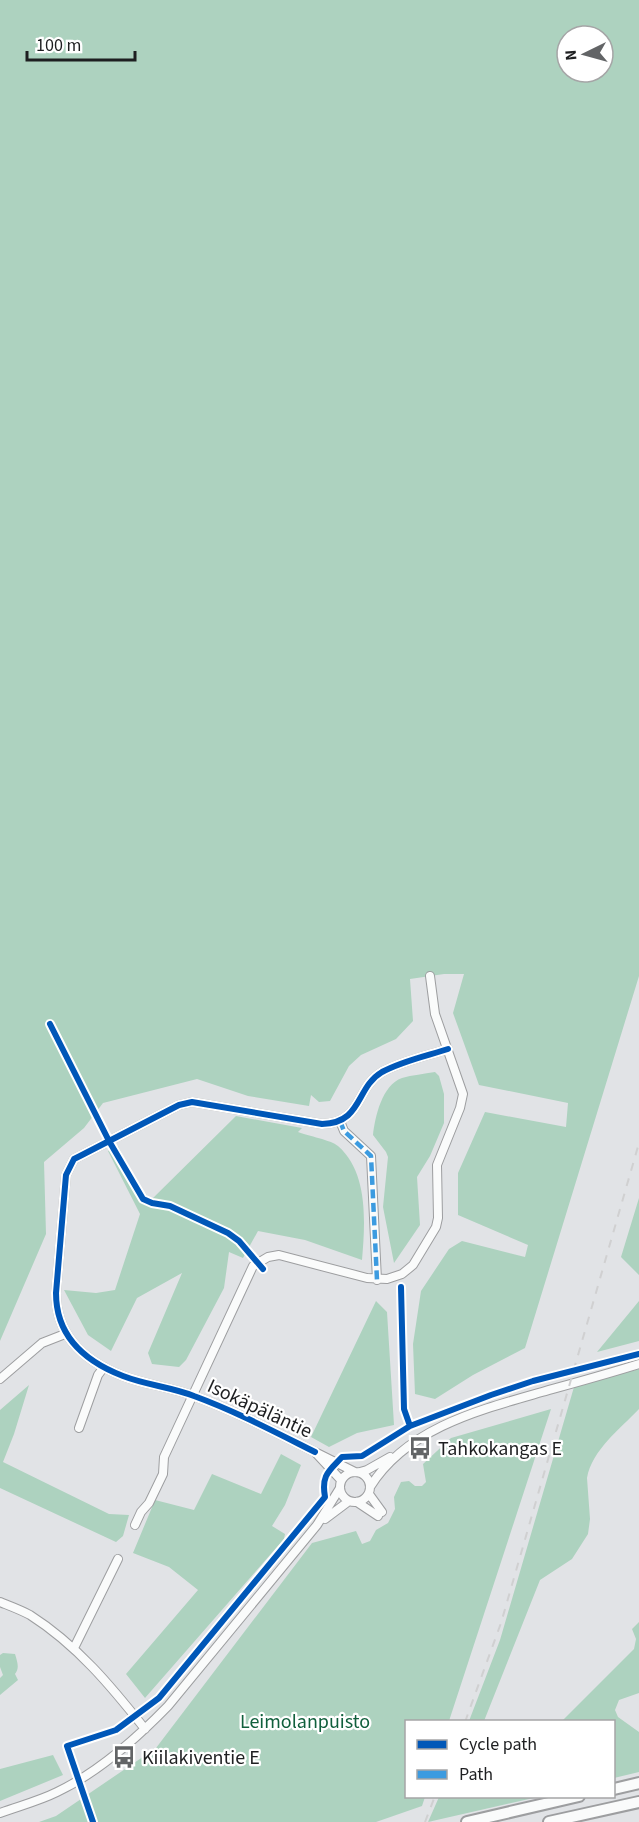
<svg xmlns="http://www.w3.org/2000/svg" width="639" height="1822" viewBox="0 0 639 1822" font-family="'Source Sans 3',sans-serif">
	<rect width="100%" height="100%" fill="#e1e3e6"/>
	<path fill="#add2bf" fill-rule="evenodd" d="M0,0H639V976L525,1348L473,1375L435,1399L415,1394L413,1344L421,1291L449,1249L462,1241L525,1257L528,1245L458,1215V1173L485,1112L566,1127L568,1103L479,1085L453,1013L464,974H444L410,979L413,1021L396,1039L361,1055L349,1066L330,1101L319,1102L311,1095L309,1106L248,1096L197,1079L103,1103L84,1128L44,1162L46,1234L0,1341ZM567,36H603V72H567Z
		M435,1072L439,1076L444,1094V1123L430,1156L417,1177L420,1225L394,1263L383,1207L388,1157L386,1152L373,1135C375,1117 382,1085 402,1078C412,1075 424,1074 435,1072Z
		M236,1116L302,1128L298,1132C308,1136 331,1140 338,1146C369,1173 365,1224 362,1260L305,1240L258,1231L243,1258L229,1252L224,1288L186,1360L179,1367L152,1364L148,1353L182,1273L137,1298L111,1351L88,1335L64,1290L96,1293L115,1290L140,1214L108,1151L118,1146L139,1187L151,1200Z
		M639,1198V1275L621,1257Z
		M376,1301L387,1312L394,1425L357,1433L329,1447L311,1437Z
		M639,1301V1341L597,1352Z
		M639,1369V1409C620,1429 592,1450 587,1478L590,1519L588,1534L572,1559L540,1580L484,1721H469L500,1640L574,1387Z
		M29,1385L14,1434L3,1462L109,1514L129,1515L123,1536L116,1542L0,1488V1410Z
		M551,1409L449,1721L406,1722V1796L425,1797L422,1806L376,1822H39L56,1816L156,1748L312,1543L356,1531L362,1544L370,1541L376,1530L388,1523L395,1509L394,1497L401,1482L409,1481L415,1486H422L426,1482L423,1464L451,1438Z
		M281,1454L301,1465L285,1505L272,1526L285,1534L284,1539L145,1698L126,1674L198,1590L169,1567L133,1553L155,1500L194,1510L212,1474L261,1494Z
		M639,1622V1693L619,1700L615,1710L618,1717L639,1732V1772L614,1778V1722L562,1721L634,1649L636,1639L632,1629Z
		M3,1653L15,1654C17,1661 20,1668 15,1674L18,1680L0,1695V1678L3,1675L0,1667V1655Z
		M53,1755L63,1775L0,1801V1769Z
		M439,1797V1796L538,1797L428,1822Z"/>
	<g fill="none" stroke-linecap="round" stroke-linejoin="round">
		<g stroke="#9d9ea0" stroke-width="10">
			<path id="minor" d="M340,1121L344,1131L371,1156L377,1280
				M0,1379L42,1343L65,1334
				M79,1428L98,1375L104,1367
				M315,1452C275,1432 235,1411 194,1396C171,1387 146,1385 123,1376C84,1361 56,1336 56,1293L66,1175L74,1159L80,1156L179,1105L192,1102L322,1124C363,1123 355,1088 382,1072C402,1061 426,1056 448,1049
				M340 1487a15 15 0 1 1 30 0a15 15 0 1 1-30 0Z
				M360,1472L367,1470L390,1457
				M341,1480L315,1452L355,1472
				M370,1487C407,1428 479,1410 542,1392C574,1383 607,1374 639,1364
				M369,1494L382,1512
				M357,1502L378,1516
				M325,1519L349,1501
				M135,1525L141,1512L149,1503L163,1474L164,1457L253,1266L268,1257L279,1255L367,1278L387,1279L402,1274L413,1265L436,1227L438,1218L437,1165L460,1108L463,1094L435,1014L430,976
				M0,1602C10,1606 21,1610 30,1615C77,1645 111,1686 145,1729
				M74,1648L118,1559
				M0,1813C19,1806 39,1801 57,1792C99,1772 136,1739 168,1706L317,1525L340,1488"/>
		</g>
		<g stroke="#9d9ea0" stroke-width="14">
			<path id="highway" d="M614,1789L639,1783
				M467,1822L579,1796
				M549,1822L639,1802"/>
		</g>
		<use href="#minor" stroke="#fafbfb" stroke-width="8"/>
		<use href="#highway" stroke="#fafbfb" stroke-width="10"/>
		<path stroke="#d0d0d1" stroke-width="2" stroke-dasharray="8 8" stroke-linecap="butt" d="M465,1722L501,1623L639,1143
			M425,1822L435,1796"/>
		<path stroke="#3c9be0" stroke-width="4.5" stroke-dasharray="9 4.5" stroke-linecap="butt" d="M340,1121L344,1131L371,1156L377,1280"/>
		<g stroke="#fff" stroke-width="10">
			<path id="cycleway" d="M50,1024L109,1141L143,1199L152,1203L170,1206L228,1233L239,1241L263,1269
				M401,1287L404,1409L410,1426
				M315,1452C275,1432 235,1411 194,1396C171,1387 146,1385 123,1376C84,1361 56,1336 56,1293L66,1175L74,1159L80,1156L179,1105L192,1102L322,1124C363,1123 355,1088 382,1072C402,1061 426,1056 448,1049
				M93,1822L67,1746L116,1730L159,1698L325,1497C321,1475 329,1471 342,1457L362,1456L410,1426L491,1395L533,1381L639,1354"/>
		</g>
		<use href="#cycleway" stroke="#0057b8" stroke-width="6"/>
	</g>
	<defs>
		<g id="bus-bare" transform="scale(1.8)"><path d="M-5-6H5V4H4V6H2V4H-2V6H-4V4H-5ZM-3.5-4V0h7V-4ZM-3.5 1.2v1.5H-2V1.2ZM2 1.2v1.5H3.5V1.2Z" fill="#626466" stroke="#fff" stroke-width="2.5" paint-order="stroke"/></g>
	</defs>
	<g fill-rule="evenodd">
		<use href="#bus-bare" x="420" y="1448"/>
		<use href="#bus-bare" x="124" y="1757"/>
	</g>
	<g text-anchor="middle" stroke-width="4.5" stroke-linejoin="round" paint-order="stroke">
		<g font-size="20" fill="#1e1f21" stroke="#fff">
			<text transform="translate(260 1408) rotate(25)" y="7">Isokäpäläntie</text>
		</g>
		<g font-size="20" fill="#1e1f21" stroke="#fff" text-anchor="start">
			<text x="438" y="1455">Tahkokangas E</text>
			<text x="142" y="1764">Kiilakiventie E</text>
		</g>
		<g font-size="20" fill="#105f3c" stroke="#fff">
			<text x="305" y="1728">Leimolanpuisto</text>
		</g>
	</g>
	<rect x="405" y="1720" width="210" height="78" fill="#ffffff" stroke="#a5a5a6" stroke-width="1.5"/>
	<rect x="417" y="1740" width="30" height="9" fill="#0057b8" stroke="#a5a5a6" stroke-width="1.5"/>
	<text x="459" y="1750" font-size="18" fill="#1e1f21">Cycle path</text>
	<rect x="417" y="1770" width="30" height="9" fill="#3c9be0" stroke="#a5a5a6" stroke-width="1.5"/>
	<text x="459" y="1780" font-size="18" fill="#1e1f21">Path</text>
	<g transform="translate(585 54) rotate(265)"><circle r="28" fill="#ffffff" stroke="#a5a5a6" stroke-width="1.5"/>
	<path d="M0-4.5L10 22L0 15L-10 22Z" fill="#626466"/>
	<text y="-9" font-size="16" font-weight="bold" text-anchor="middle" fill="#1e1f21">N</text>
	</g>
	<path d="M27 51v9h108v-9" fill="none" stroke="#1e1f21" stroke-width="3"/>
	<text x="36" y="51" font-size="18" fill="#1e1f21" stroke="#ffffff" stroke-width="4.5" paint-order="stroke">100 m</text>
</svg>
